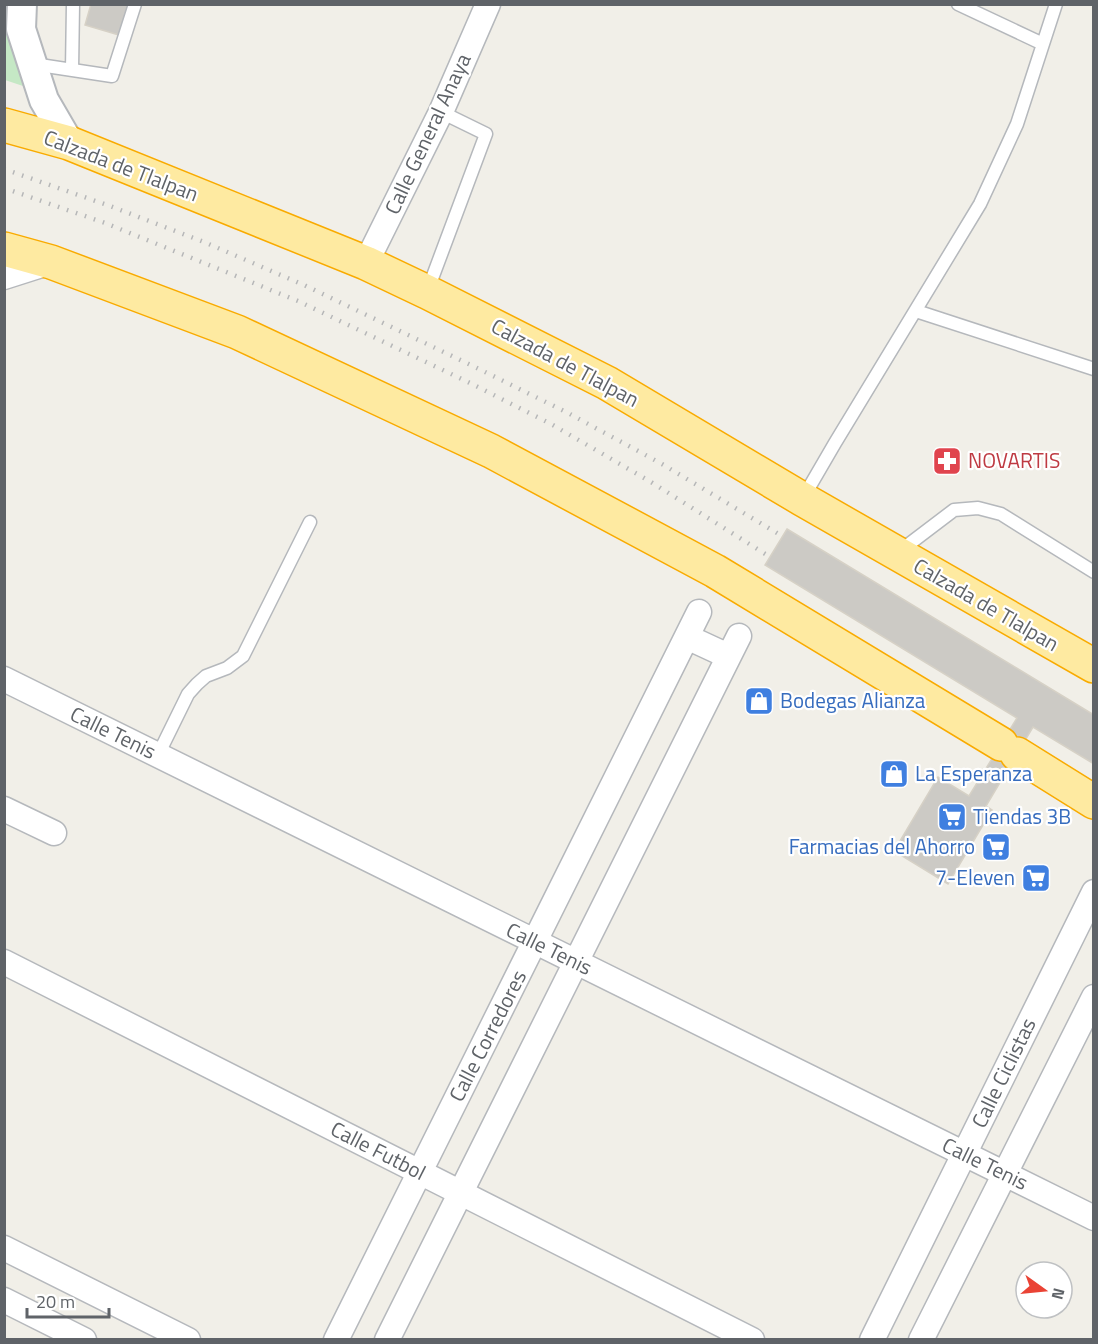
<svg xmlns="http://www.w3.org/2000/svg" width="1098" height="1344" viewBox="0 0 1098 1344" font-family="'Titillium Web',sans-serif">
	<rect width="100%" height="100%" fill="#f1efe8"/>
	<path fill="#c5e8c5" d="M4,5L5,20L23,86L5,80Z"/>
	<path fill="#cccac5" stroke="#d6d1c6" stroke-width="1.5" d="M91,4H128L119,35L85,25Z
		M787,529L1094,715V764L1033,727L986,806L992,810L948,884L894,851L938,777L969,796L1017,718L765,565Z"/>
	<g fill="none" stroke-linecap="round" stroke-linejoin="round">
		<g stroke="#b5b8bc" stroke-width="15">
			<path id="service" d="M958,4L1043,44
				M33,64L112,76L135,4
				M72,70L73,4
				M427,292L486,134L441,112
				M916,311L1094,369
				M803,498L835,443L980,204L1017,124L1056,4
				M900,551L954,510L978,508L1001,514L1094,572
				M158,755L188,694L197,684L206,676L227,668L243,656L310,522"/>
		</g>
		<g stroke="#b5b8bc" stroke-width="27">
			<path id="minor" d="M366,263L441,112L488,4
				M4,277L51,262
				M687,637L728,656
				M4,679L1094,1218
				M4,809L54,833
				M4,962L752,1340
				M4,1248L188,1340
				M4,1300L84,1340
				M336,1340L699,612
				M387,1340L739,636
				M872,1340L1094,892
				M921,1340L1094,997"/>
		</g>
		<g stroke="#b5b8bc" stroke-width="32">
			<path id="tertiary" d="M22,4L21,29L44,100L69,143"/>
		</g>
		<g stroke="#f9ab00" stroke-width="36">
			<path id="trunk" d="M4,125L69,143L366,263L427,292L607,383L802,499L1094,666
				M4,249L51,262L237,332L491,451L715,571L1001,744
				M1017,754L1094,802"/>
		</g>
		<use href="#service" stroke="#fff" stroke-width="12"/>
		<use href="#minor" stroke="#fff" stroke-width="24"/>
		<use href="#tertiary" stroke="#fff" stroke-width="28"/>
		<use href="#trunk" stroke="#feeaa1" stroke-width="33"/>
		<path stroke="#b6b7b8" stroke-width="4.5" stroke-dasharray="1.5 8" stroke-linecap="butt" d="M4,169L110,206L204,242L304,285L477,368L568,413L662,464L782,536
			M4,188L105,223L298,301L470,383L551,424L651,482L770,557"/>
	</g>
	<defs>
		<g id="pharmacy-square" transform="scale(1.5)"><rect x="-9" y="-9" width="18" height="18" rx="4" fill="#e0444e" stroke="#fff"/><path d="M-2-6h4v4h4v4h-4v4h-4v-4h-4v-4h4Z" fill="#fff"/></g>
		<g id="shop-square" transform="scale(1.5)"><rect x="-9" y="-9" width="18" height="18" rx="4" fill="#3f7fe0" stroke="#fff"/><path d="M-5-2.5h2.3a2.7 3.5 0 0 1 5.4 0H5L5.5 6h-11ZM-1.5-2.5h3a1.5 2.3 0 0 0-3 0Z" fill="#fff"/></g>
		<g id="supermarket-square" transform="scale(1.5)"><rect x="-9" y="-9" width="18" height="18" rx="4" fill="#3f7fe0" stroke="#fff"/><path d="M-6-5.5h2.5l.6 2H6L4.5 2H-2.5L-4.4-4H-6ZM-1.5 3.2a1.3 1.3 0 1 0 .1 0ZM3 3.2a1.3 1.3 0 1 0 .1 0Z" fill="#fff"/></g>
	</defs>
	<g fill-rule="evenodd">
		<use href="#pharmacy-square" x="947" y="461"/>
		<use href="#shop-square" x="759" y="701"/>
		<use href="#shop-square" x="894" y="774"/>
		<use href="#supermarket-square" x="952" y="817"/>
		<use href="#supermarket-square" x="996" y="847"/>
		<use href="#supermarket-square" x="1036" y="878"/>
	</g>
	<g text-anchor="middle" stroke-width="4.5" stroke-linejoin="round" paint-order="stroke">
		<g font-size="21" fill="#5f6368" stroke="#fff">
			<text transform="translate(428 134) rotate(-65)" y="7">Calle General Anaya</text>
			<text transform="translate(121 166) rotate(21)" y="7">Calzada de Tlalpan</text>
			<text transform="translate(565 363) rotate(28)" y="7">Calzada de Tlalpan</text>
			<text transform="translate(986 605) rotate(30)" y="7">Calzada de Tlalpan</text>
			<text transform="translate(113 733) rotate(26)" y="7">Calle Tenis</text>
			<text transform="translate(549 949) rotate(26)" y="7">Calle Tenis</text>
			<text transform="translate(488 1036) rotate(-63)" y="7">Calle Corredores</text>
			<text transform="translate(1004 1073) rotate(-64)" y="7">Calle Ciclistas</text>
			<text transform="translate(378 1151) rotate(27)" y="7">Calle Futbol</text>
			<text transform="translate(985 1164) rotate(26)" y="7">Calle Tenis</text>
		</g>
		<g font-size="21" fill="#be3a42" stroke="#fff" text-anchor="start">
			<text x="968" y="468">NOVARTIS</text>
		</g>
		<g font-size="21" fill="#366cbe" stroke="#fff" text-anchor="start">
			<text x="780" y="708">Bodegas Alianza</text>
			<text x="915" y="781">La Esperanza</text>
			<text x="973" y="824">Tiendas 3B</text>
			<text x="975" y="854" text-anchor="end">Farmacias del Ahorro</text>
			<text x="1015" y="885" text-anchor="end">7-Eleven</text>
		</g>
	</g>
	<rect width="1098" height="1344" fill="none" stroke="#5f6368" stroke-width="12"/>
	<g transform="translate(1044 1290) rotate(105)"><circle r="28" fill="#ffffff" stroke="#bfc1c3" stroke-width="1.5"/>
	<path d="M0-4.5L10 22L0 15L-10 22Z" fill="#ea4335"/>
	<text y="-9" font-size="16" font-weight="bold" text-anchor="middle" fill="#5f6368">N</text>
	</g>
	<path d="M27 1308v9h82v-9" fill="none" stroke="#5f6368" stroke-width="3"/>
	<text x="36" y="1308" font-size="18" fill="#5f6368" stroke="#ffffff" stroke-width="4.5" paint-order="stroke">20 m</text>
</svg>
